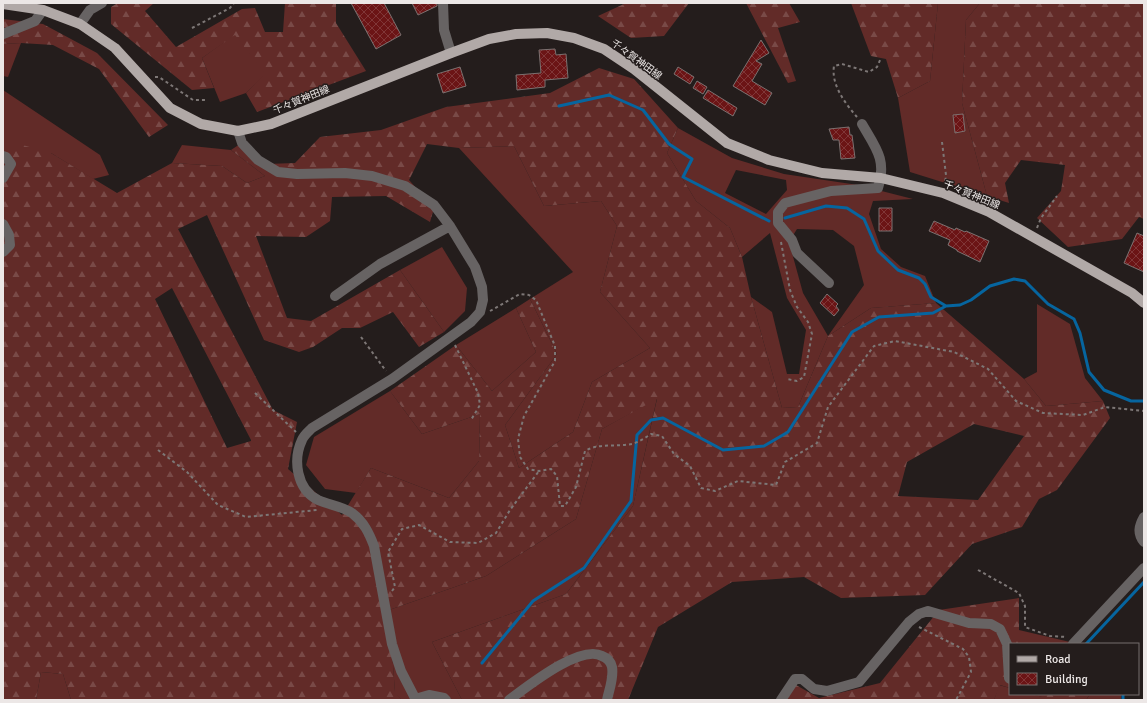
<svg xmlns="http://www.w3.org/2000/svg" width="1147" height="703" viewBox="0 0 1147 703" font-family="Signika,'Noto Sans JP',sans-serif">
	<defs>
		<pattern id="forest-firs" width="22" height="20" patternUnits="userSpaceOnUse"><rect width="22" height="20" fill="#622b28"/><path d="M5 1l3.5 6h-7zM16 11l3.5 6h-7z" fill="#794a47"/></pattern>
		<pattern id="building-cross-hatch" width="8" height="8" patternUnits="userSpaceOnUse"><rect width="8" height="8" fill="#6b1415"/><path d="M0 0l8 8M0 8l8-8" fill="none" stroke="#803637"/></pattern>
	</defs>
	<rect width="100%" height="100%" fill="#241d1c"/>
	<path fill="#622b28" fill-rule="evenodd" d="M938,3H980L966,20L962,103L987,196L910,172L898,98L930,81Z
		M235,34L266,74L246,93L220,102L202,58Z
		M21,43L8,77L3,76V44Z
		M3,90L100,155L109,175L93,179L51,153L3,176Z
		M678,128L732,158L784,174L858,185L913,199L873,201L869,214L881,249L901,267L925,276L936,303L871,308L828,336L798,407L782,408L751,297L772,312L787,374H799L806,330L787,298L770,233L742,257L730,228L696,201L667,153ZM736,170L786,180L787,190L766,214L725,193ZM797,229L833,230L854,246L864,285L828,336L803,293L789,242Z
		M182,145L231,150L265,176L247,183L222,166L172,163Z
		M514,146L544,206L601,201L617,226L600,292L650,348L592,382L573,432L519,468L505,425L557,354L530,299L573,272L459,148Z
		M442,247L467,288L465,311L444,332L400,270Z
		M1037,304L1070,324L1085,378L1103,401L1046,406L1024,379L1037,372Z
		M516,308L536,352L492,391L456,345Z
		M390,391L422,434L480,414L479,461L449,498L371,468L356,493L325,489L306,465L314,437Z
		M657,398L633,506L566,594L432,642L462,700H402L395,693L389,610L486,576L576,519L602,429Z
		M1019,630L1070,642V644H1019Z
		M41,672L63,674L71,700H36Z
		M999,685L1010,688V694H1031L1043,697L1042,700H994Z
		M1090,694H1121V700H1086Z"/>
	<path fill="url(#forest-firs)" fill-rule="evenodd" d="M118,3H154L145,11L176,47L242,9L255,8L265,32H283L285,3H336V23L366,71L257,112L246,93L265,74L235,35L202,58L214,88L192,90L111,24V7Z
		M626,3H689L664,36L631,38L598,16Z
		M746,3H789L800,22L778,28L796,81L788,83Z
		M851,3H938L930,81L898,98L886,59L871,56Z
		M980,3H1144V219L1139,217L1122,239L1068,247L1037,218L1061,191L1065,165L1021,160L1005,183L1009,203L987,196L962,103L966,20Z
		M3,19L43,24L97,53L168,125L149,137L99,69L53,45L21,43L3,44Z
		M599,68L634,79L678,128L667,153L696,201L730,228L742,257L751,297L782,408L798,407L828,336L871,308L936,303L1024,379L1046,406L1103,401L1110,418L1057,490L1039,499L1022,527L972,544L925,595L841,598L804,577L732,582L658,627L628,700H462L432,642L566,594L633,506L657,399L602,429L576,519L486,576L389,610L395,692L402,700H71L63,674L41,672L36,700H3V176L19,144L51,153L117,193L172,163L222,166L247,183L265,176L231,150L240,144L267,164L295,163L320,137L381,130L446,107L550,93ZM427,144L459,148L514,146L544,206L601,201L617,226L600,292L650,348L592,382L573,432L519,468L505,425L557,354L530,299L516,308L536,352L492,391L456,345L390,391L422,434L480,414L479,461L449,498L371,468L342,515L288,469L297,422L273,410L178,229L207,215L264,340L299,352L313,347L342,328H360L393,312L419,347L444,332L400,270L311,321L287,318L256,236L306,237L330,221L332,197L386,196L430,222L434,208L409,180ZM172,288L251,440V441L227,448L155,299ZM974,424L1024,436L978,500L898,496L907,462Z
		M1019,598V644H1010V688L1000,685L994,700H786L796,685L819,698L880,683L939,610Z
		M1031,694H1090L1086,700H1042V697Z"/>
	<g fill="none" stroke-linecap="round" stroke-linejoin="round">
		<path stroke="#06659f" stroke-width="3" d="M559,106L609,95L643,110L669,144L692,159L683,177L769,221
			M785,218L826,206L847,208L864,219L878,251L898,270L919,278L925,284L931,297L946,306L960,305L971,300L990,286L1014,279L1025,281L1048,304L1074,319L1080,333L1089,372L1104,390L1131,401H1144
			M1086,644L1144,582
			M482,663L533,601L584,568L631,501L637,435L651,420L663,418L723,450L764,446L788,432L852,332L879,317L933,313L946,306
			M1123,694V700"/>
	</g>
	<path fill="url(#building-cross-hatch)" stroke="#7b7170" d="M351,3H384L401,35L376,49Z
		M412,3H437V6L418,15Z
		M761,40L769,53L756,61L762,64L752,81L772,93L765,105L733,86Z
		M555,49L556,55L566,54L568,78L545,80V87L517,90L516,75L541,73L539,50Z
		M460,67L466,86L443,93L437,74Z
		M678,67L694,77L690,84L674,74Z
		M697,81L707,87L703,94L693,88Z
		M708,90L737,108L733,116L703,98Z
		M963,114L965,131L955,133L953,115Z
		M849,127L850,135H852L855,158L841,159L839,140H833L829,129Z
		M879,208H892V231H879Z
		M934,221L955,230L956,228L965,232L966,231L989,241L980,262L957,251V250L948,245L950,240L929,231Z
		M1137,233L1144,236V272L1124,263Z
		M827,294L838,304L836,306L839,310L834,316L820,303Z"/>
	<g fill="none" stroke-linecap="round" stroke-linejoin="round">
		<path stroke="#7d7776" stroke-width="2" stroke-dasharray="3 3" stroke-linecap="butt" d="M192,28L230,8L234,3
			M155,77H159L193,100H205
			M857,117C845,103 831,85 834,66L842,64L869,72L877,67L881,58
			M942,142L946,175L945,184
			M1037,228L1041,218L1057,196
			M781,242L790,290L797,307L808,322L812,334L804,377L797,381L787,379
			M490,311L520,294L529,295L536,300L555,346V361L524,416L518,439L520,457L528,469L539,471L551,469L557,476L560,506H565L576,487L585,451C598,443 616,447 632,444C639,442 645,438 651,434L662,436L674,454L690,466L701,488L715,491L738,481L776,485L785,462L817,443L828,407L874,346L895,341L954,352L988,369L1016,401L1043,413L1083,415L1105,407L1144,411
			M361,337L386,371
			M455,345L478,393L480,405L471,420
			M255,393L296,432
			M158,450L187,472L218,505L246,517L317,510
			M978,570L1019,593L1025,606V627L1050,636L1067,637
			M392,591L395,587L388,552L402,529L419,525L450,542L478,543L496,533L510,510L539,471
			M919,627L963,649L969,657L971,672L956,700"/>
		<path stroke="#676363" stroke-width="10" d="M443,3L444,30L451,53
			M80,24L90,10L102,3
			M3,34L35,21L43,10
			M238,131L242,143L258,160L278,172L297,174L345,173L372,176L405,186L434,205L450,226L475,267L482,287L483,300L480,312L471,322L392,379L312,428C308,432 304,435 302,440C293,459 296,489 318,500C329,505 342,506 352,513C364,522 369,533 374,546L392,644L401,671L416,700
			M3,156L6,157L11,164L3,178
			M3,224L9,235L10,245L3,252
			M829,283L797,253L792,240L778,223V212L785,203L831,191L878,188C887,160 876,148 862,124
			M335,296L380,264L450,226
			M1144,517C1139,526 1137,533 1144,542
			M1073,644L1144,568
			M415,699L429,695L444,698L446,700
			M509,700C527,687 580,644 602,656C607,658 611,662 612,667C614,678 609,690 607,700
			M781,700L795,679H802L814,689L827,691L859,682L909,622L919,614L928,611L969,623L991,624L1000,629L1007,644L1009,678L1010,679"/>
		<path stroke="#b1a9a7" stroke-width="10" d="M3,4L43,10L80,24L115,48L170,108L201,124L238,131L271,124L451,53L489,39L516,34L547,33L574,38L604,49L634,69L727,143L769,160L822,173L881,178L943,193L989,212L1132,293L1144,303"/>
	</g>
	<g text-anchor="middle" stroke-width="3" stroke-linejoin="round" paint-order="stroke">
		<g font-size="10" fill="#ece7e6" stroke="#241d1c">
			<text transform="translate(637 59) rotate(36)" y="4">千々賀神田線</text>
			<text transform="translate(301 99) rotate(-22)" y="4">千々賀神田線</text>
			<text transform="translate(972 194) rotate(22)" y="4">千々賀神田線</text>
		</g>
	</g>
	<rect width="1147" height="703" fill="none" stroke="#ece7e6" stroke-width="8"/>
	<rect x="1009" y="643" width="130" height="52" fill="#241d1c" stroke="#746e6d"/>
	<rect x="1017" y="656" width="20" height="6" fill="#b1a9a7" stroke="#746e6d"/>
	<text x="1045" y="663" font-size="12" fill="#ece7e6">Road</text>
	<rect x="1017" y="673" width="20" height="12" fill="url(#building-cross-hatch)" stroke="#746e6d"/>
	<text x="1045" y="683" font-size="12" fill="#ece7e6">Building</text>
</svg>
